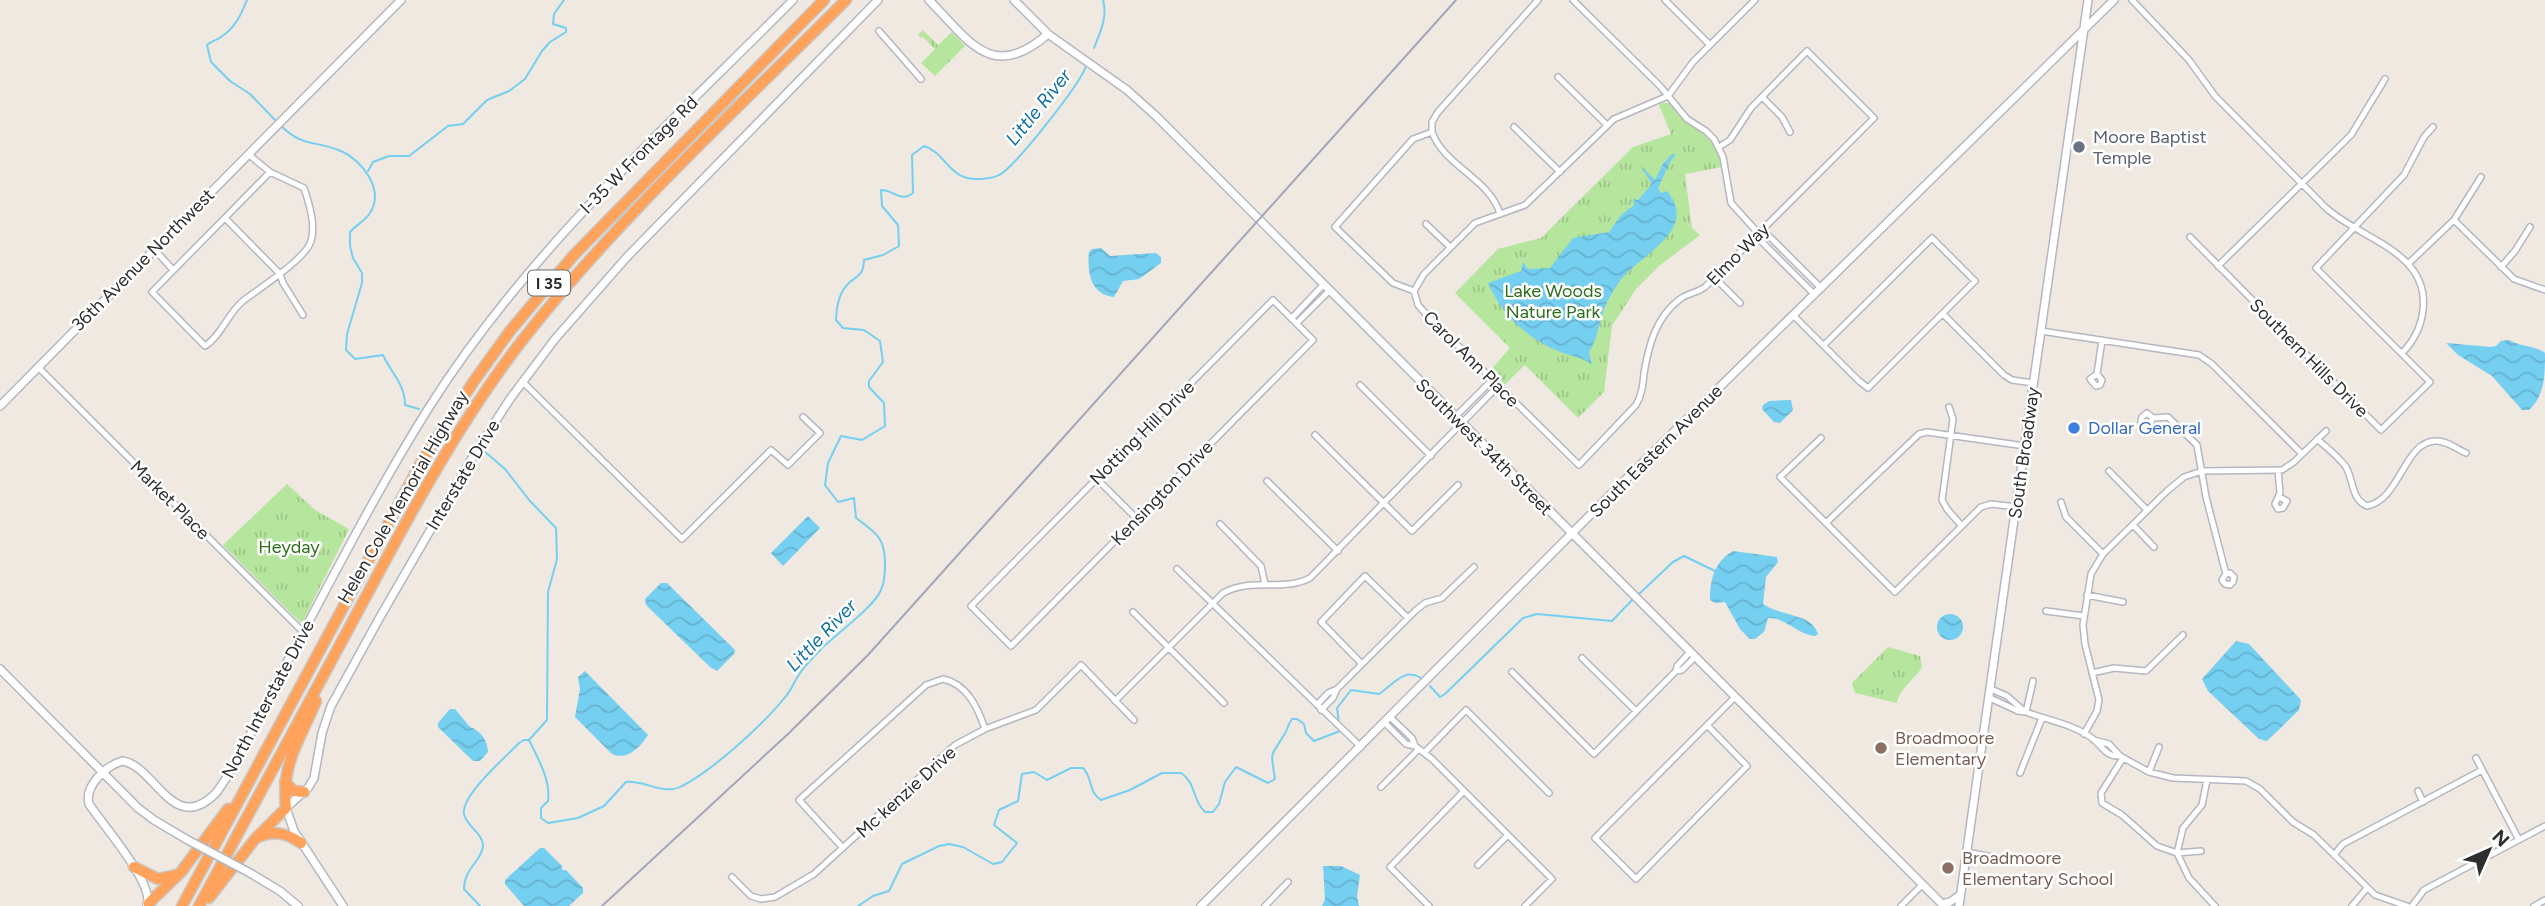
<svg xmlns="http://www.w3.org/2000/svg" width="2545" height="906" viewBox="0 0 2545 906" font-family="Figtree,sans-serif">
	<defs>
		<pattern id="park-tufts" width="24" height="20" patternUnits="userSpaceOnUse" patternTransform="scale(1.75)"><rect width="24" height="20" fill="#b6e59e"/><path d="M3 7l-1-3M5 7V3M7 7l1-3M15 17l-1-3M17 17v-4M19 17l1-3" fill="none" stroke="#9dc588"/></pattern>
		<pattern id="water-waves" width="16" height="10" patternUnits="userSpaceOnUse" patternTransform="scale(1.75)"><rect width="16" height="10" fill="#75cff0"/><path d="M0 5q4-4 8 0t8 0" fill="none" stroke="#66b2ce"/></pattern>
	</defs>
	<rect width="100%" height="100%" fill="#efe9e1"/>
	<path fill="url(#park-tufts)" d="M923,30L938,45L952,32L965,46L935,76L921,63L935,49L923,37L921,38L918,35Z
		M1662,103H1669C1674,108 1678,115 1684,120C1705,136 1716,139 1722,167L1685,174L1692,228L1700,235L1659,266L1636,289L1612,326L1604,392L1578,418L1525,365L1503,386L1489,372L1510,348L1455,293L1498,249L1541,238L1633,147L1671,134L1659,105Z
		M287,484L315,510L349,529L303,621L300,622L223,545Z
		M1888,647L1920,656L1922,667C1915,679 1899,689 1897,703L1855,693L1852,683Z"/>
	<path fill="url(#water-waves)" d="M1672,154H1676L1670,162L1658,188L1661,193L1667,191C1698,228 1646,252 1625,275C1618,282 1612,293 1607,302C1599,318 1599,338 1589,352L1592,365C1583,357 1570,356 1558,351C1526,338 1501,313 1488,283L1521,271L1523,262L1528,269L1550,268L1573,238L1609,232L1621,215L1634,205L1633,199L1638,200L1652,184L1640,165L1655,180L1663,164Z
		M1101,248L1110,256L1156,253L1161,257V263L1139,279L1123,281L1114,297C1090,295 1087,271 1089,252L1092,249Z
		M2509,340C2520,347 2534,345 2545,353C2545,375 2545,395 2529,410H2522L2492,376L2458,355L2446,343L2491,347L2496,346L2501,341Z
		M1791,400L1793,410L1780,423L1774,422L1762,409L1763,405L1769,401Z
		M808,516L820,528L783,566L771,553Z
		M1733,551L1777,557L1778,562L1766,577L1763,604C1779,616 1812,613 1818,634L1815,636C1798,635 1785,617 1768,618L1764,632L1755,639H1750L1740,629L1725,602L1715,603L1710,600C1710,580 1714,562 1733,551Z
		M661,583H667L735,650L734,654L717,671L710,667L646,605L645,599Z
		M1937 627a13 13 0 1 1 26 0a13 13 0 1 1-26 0Z
		M2236,641L2249,644L2301,700L2299,710L2267,741L2259,739L2208,691L2202,679Z
		M585,671L648,735C640,747 628,761 612,754L575,717L580,689L578,677Z
		M450,709H455L470,727C480,730 488,741 488,752L480,761H473L438,727V723Z
		M540,848H544L562,866V870H566L583,888V893L569,906H524L505,884V880Z
		M1323,866H1341L1360,875L1357,896L1359,906H1322L1325,899Z"/>
	<g fill="none" stroke-linecap="round" stroke-linejoin="round">
		<path stroke="#75cff0" stroke-width="2" d="M247,0C241,15 235,28 221,37C216,41 212,40 207,45L211,62L230,81L250,94L277,122
			M1094,48C1100,33 1108,16 1103,0
			M281,126C304,148 315,140 341,151C362,160 385,190 370,213C365,221 356,225 350,232V246L353,258L362,273V283L347,334L346,350L355,359L383,355C391,373 405,384 405,405L419,409
			M368,171L373,162L389,156H409L448,126L463,124L487,100L509,91L525,79L542,51L550,42L566,32V28L553,24L554,14L564,0
			M1638,595L1673,562L1684,556L1715,571
			M1430,686L1440,697L1445,694L1523,618L1537,614L1612,621L1633,599
			M1339,723L1337,708L1351,690L1379,694C1393,685 1404,667 1421,678
			M529,740C538,759 551,780 548,801L541,808V818L548,823L578,818L604,806L626,782C645,780 664,796 682,786C712,771 765,723 786,696C792,689 795,680 800,673C806,664 814,657 821,649C836,634 874,607 881,590C885,582 885,572 885,564C885,537 876,533 856,518L854,498L838,502L825,485L828,463L841,436L862,440L885,426L884,403L869,387V381L883,362L880,341L864,330L843,328L836,320C836,308 839,291 850,282C860,274 863,275 864,260L883,255L899,246L898,225L882,206L881,190C895,190 900,203 913,193L912,155L924,146C942,151 948,173 967,178C975,180 992,179 999,175C1015,167 1081,83 1086,66
			M480,906L464,889C464,868 482,861 483,846C483,833 466,826 464,814C461,795 506,757 519,743L524,740H529L547,720L548,592L557,559L556,528L530,501L505,469L484,451
			M858,906L873,896L889,891L902,864L939,846L949,844L963,847L993,864L1002,862L1017,843L994,825L999,810L1018,801L1022,774L1034,772L1047,780L1071,768H1083C1093,778 1088,792 1101,800L1130,790L1162,773H1181C1196,782 1192,800 1205,812H1213L1219,804L1225,782L1236,767L1268,783L1275,779C1271,751 1269,759 1284,735C1288,729 1288,724 1292,719H1297L1304,724L1306,733L1314,741L1340,731V729"/>
		<g stroke="#b4b7c1" stroke-width="8">
			<path id="minor" d="M1573,0L1660,86L1687,119L1706,131L1714,139L1723,157L1731,203L1759,234
				M1665,0L1710,45
				M2132,0L2189,60L2215,96L2325,207C2359,239 2430,251 2423,310C2421,327 2414,341 2402,353
				M879,31L921,79
				M1558,77L1607,125
				M1762,97L1782,117L1790,132
				M1514,127L1560,172
				M1432,132C1444,166 1490,179 1500,214
				M248,154L270,172L304,188C309,203 316,225 311,241C306,259 258,289 243,301C228,313 221,336 205,346L152,292L270,172
				M225,218L280,274L283,283L303,315
				M2454,220L2514,279L2545,290
				M1426,224L1450,247
				M2190,237L2381,430L2430,382L2316,268L2404,175L2424,137L2433,127
				M154,249L173,270
				M2408,264L2454,220L2481,177
				M2218,266L2351,135L2385,79
				M2501,267L2515,251L2530,227
				M1715,278L1740,303
				M1414,291L1418,305L1426,314L1579,465L1636,405C1642,395 1643,384 1644,373C1649,344 1656,317 1680,299C1688,293 1697,293 1705,287L1874,118L1807,51L1751,108L1730,140L1719,147
				M1414,291L1424,274L1475,223L1525,205L1614,119L1668,96L1693,62L1755,0
				M1414,291L1393,283L1335,227L1413,139L1432,132V122L1438,112L1538,0
				M1814,294L1761,241L1759,234H1767L1821,288
				M1273,300L1313,340L1011,646L971,606Z
				M1943,314L2004,375L2012,380L2034,383
				M1793,315L1859,381L1868,388L1975,281L1932,238L1824,345
				M1292,318L1323,285
				M1297,323L1329,291
				M2041,331L2199,355L2212,364L2302,454
				M38,367L303,632
				M2097,374L2102,380L2100,385L2096,386L2090,379L2097,374L2102,340
				M523,382L682,539L771,450L788,465L820,433L803,417
				M1360,385L1431,456
				M1949,407L1953,419L1942,500L1947,509L1961,525
				M1455,417L1492,380
				M2153,418L2149,426L2143,425L2141,421L2142,417L2147,413L2153,418L2168,417L2197,445L2206,497L2226,574L2222,580L2225,584L2230,585L2233,582L2234,577L2230,573L2226,574
				M1315,435L1412,531L1458,485
				M1821,438L1780,477L1895,592L1981,507L1991,504L2017,507
				M2317,439C2326,447 2339,457 2346,467C2354,481 2351,499 2367,506C2400,500 2404,442 2435,441C2446,440 2457,449 2466,453
				M2278,470L2280,493L2275,504L2278,509L2283,508L2287,501L2279,497
				M2109,471L2147,510
				M1097,479L1137,519
				M1267,481L1338,551
				M2061,502L2066,517L2103,554
				M1827,522L1919,434L1927,432L2025,446
				M1220,524L1261,566L1265,584
				M2133,525L2154,547
				M1177,569L1361,747
				M2087,595L2123,602
				M2046,611L2084,616
				M1133,612L1224,703
				M1582,658L1636,711
				M1362,664L1321,622L1365,576L1408,618
				M1676,671L1677,666L1690,652
				M1512,672L1594,754L1676,671L1682,670L1695,657
				M2092,673L2114,668L2146,671L2183,635
				M1991,689L2007,696L2024,711
				M1990,698L2018,711L2026,712C2047,720 2076,725 2093,739C2103,747 2106,757 2120,756L2109,744L2094,740
				M1115,701L1223,593C1253,577 1283,592 1310,578L1498,386
				M1317,705L1328,693L1337,689
				M1321,710L1333,698L1337,689L1415,611L1425,603L1442,598L1474,567
				M2026,712L2033,681
				M1390,717L1412,738L1415,746
				M1385,723L1406,744L1415,746L1432,759L1552,879L1525,906
				M1707,725L1747,766L1636,879L1595,838L1735,697
				M2084,734L2097,711L2099,700L2085,644L2083,625L2091,574L2103,554L2167,491L2184,477L2202,471L2282,470L2294,462L2326,431
				M1424,753L1466,710L1549,793
				M2120,756L2149,772L2173,778L2246,781L2260,789L2293,822L2314,835L2375,895L2407,906
				M2123,758L2101,793L2102,803L2122,815L2157,846L2177,853L2189,878L2215,906
				M2476,758L2519,840
				M2149,772L2159,747
				M2020,773L2042,718
				M1381,787L1419,749
				M2418,791L2423,802
				M843,848L799,800L926,685L943,679C967,684 978,708 985,729
				M2201,851L2177,853L2183,828L2202,805L2207,780
				M1967,852L1997,858
				M2334,855L2343,844L2482,770
				M1478,865L1508,835
				M732,877L751,896L761,899L775,897L814,874L955,745L985,729L1036,710L1081,665L1134,720
				M1265,906L1288,882
				M1429,906L1390,867L1464,791
				M1901,906L1923,884
				M2352,906L2367,888
				M2412,906L2424,890L2545,826
				M2534,906L2545,900"/>
		</g>
		<g stroke="#b4b7c1" stroke-width="10">
			<path id="tertiary" d="M929,0C969,41 992,83 1048,34
				M1014,0L1048,34L1127,90L1156,116L1944,906
				M0,406L401,0
				M0,669L138,808L154,820L186,839
				M250,873L280,891L298,906
				M1942,904L1950,902L1960,895
				M147,905C155,884 102,824 89,804C84,786 106,766 122,761C155,765 173,837 216,793C241,759 259,714 279,677C328,587 374,495 428,409C526,253 664,130 793,0
				M343,906L294,831L286,808L308,788L314,778L322,733L331,706L380,617L475,453L510,399L555,339L626,258L878,0
				M1201,906L1625,480L2114,0
				M1959,906L2088,0"/>
		</g>
		<g stroke="#c9c9c9" stroke-width="13">
			<path id="motorway" d="M285,782L294,791L304,792
				M258,837C274,830 286,833 301,843
				M134,867L158,879L176,875
				M209,898L255,839L286,808C281,763 300,740 316,701
				M149,906V903L181,872L228,809
				M182,906L422,461L474,381L510,331L573,256L824,0
				M199,906L404,526C440,461 478,397 524,338C620,216 736,110 846,0"/>
		</g>
		<use href="#minor" stroke="#fff" stroke-width="5"/>
		<use href="#tertiary" stroke="#fff" stroke-width="7"/>
		<use href="#motorway" stroke="#ffa35c" stroke-width="10"/>
		<path stroke="#a3a6b8" stroke-width="2" d="M602,906L789,733L868,655L1456,0"/>
		<g stroke="#b4b7c1" stroke-width="10" stroke-linecap="butt">
			<path id="tertiary-bridge" d="M186,839L250,873"/>
		</g>
		<use href="#tertiary-bridge" stroke="#fff" stroke-width="7"/>
	</g>
	<circle fill="#6b7280" stroke="#fff" stroke-width="2.5" cx="2079" cy="147" r="7"/>
	<circle fill="#3f7fe0" stroke="#fff" stroke-width="2.5" cx="2074" cy="428" r="7"/>
	<g fill="#8d6e63" stroke="#fff" stroke-width="2.5">
		<circle cx="1881" cy="748" r="7"/>
		<circle cx="1948" cy="868" r="7"/>
	</g>
	<g text-anchor="middle" stroke-width="5" stroke-linejoin="round" paint-order="stroke">
		<rect fill="#fff" stroke="#6d6d6d" stroke-width="2" x="528" y="270.5" width="42" height="25" rx="5"/>
		<g font-size="16" font-weight="bold" fill="#2e2e2e">
			<text x="549" y="289">I 35</text>
		</g>
		<g font-size="18" fill="#5b616d" stroke="#fff" text-anchor="start">
			<text x="2093" y="143">Moore Baptist<tspan x="2093" dy="21">Temple</tspan></text>
		</g>
		<g font-size="18" fill="#2e2e2e" stroke="#fff">
			<text transform="translate(639 155) rotate(-45)" y="6">I-35 W Frontage Rd</text>
			<text transform="translate(1738 254) rotate(-45)" y="6">Elmo Way</text>
			<text transform="translate(143 260) rotate(-45)" y="6">36th Avenue Northwest</text>
			<text transform="translate(2309 358) rotate(45)" y="6">Southern Hills Drive</text>
			<text transform="translate(1471 359) rotate(45)" y="6">Carol Ann Place</text>
			<text transform="translate(1142 433) rotate(-45)" y="6">Notting Hill Drive</text>
			<text transform="translate(1484 447) rotate(45)" y="6">Southwest 34th Street</text>
			<text transform="translate(1656 451) rotate(-45)" y="6">South Eastern Avenue</text>
			<text transform="translate(2024 453) rotate(-82)" y="6">South Broadway</text>
			<text transform="translate(463 475) rotate(-59)" y="6">Interstate Drive</text>
			<text transform="translate(1162 493) rotate(-46)" y="6">Kensington Drive</text>
			<text transform="translate(403 497) rotate(-60)" y="6">Helen Cole Memorial Highway</text>
			<text transform="translate(170 500) rotate(45)" y="6">Market Place</text>
			<text transform="translate(268 699) rotate(-62)" y="6">North Interstate Drive</text>
			<text transform="translate(906 792) rotate(-42)" y="6">Mc kenzie Drive</text>
		</g>
		<g font-size="18" fill="#2c6e1b" stroke="#fff">
			<text x="1553" y="297">Lake Woods<tspan x="1553" dy="21">Nature Park</tspan></text>
			<text x="289" y="553">Heyday</text>
		</g>
		<g font-size="18" fill="#366cbe" stroke="#fff" text-anchor="start">
			<text x="2088" y="434">Dollar General</text>
		</g>
		<g font-size="18" fill="#785e54" stroke="#fff" text-anchor="start">
			<text x="1895" y="744">Broadmoore<tspan x="1895" dy="21">Elementary</tspan></text>
			<text x="1962" y="864">Broadmoore<tspan x="1962" dy="21">Elementary School</tspan></text>
		</g>
		<g font-size="19" font-style="italic" fill="#0d6fa3" stroke="#fff">
			<text transform="translate(1038 107) rotate(-51)" y="7">Little River</text>
			<text transform="translate(821 635) rotate(-46)" y="7">Little River</text>
		</g>
	</g>
	<g transform="translate(2489 850) rotate(45)" stroke="#ffffff" stroke-width="5" paint-order="stroke">
	<path d="M0-5L12 26L0 18L-12 26Z" fill="#2e2e2e"/>
	<text y="-10" font-size="19" font-weight="bold" text-anchor="middle" fill="#2e2e2e">N</text>
	</g>
</svg>
